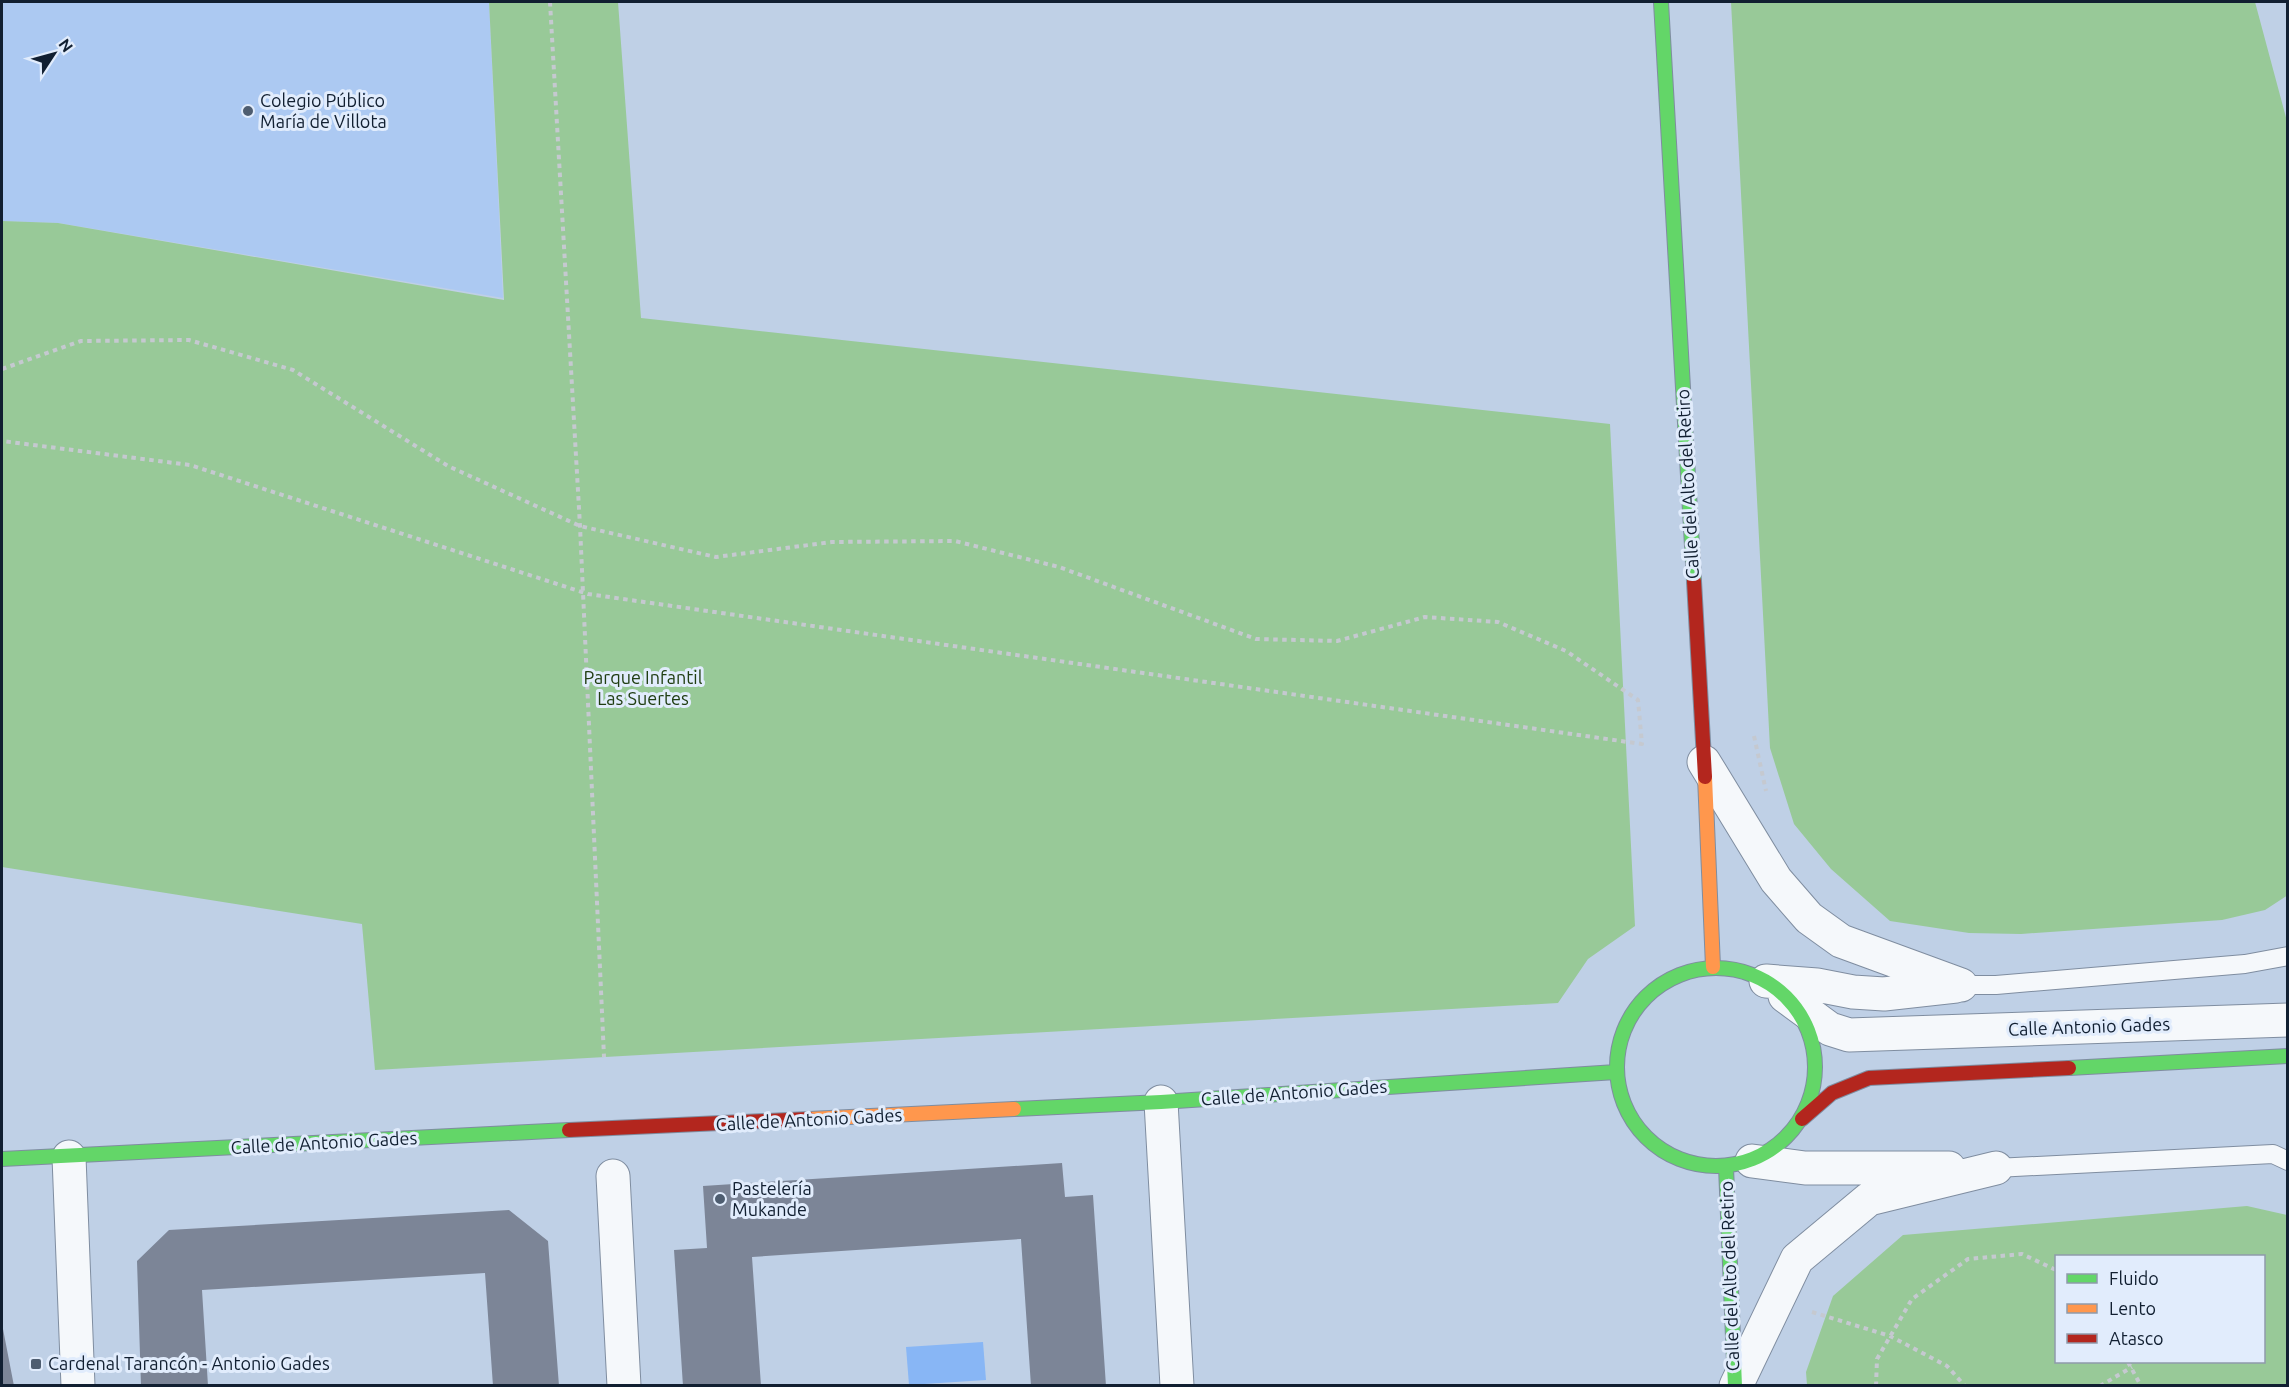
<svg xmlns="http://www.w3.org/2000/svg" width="2289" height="1387" viewBox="0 0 2289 1387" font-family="Ubuntu,sans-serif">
	<rect width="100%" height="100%" fill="#bfd0e6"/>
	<path fill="#acc9f2" d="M2,2H489L503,298L59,223L2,221Z"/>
	<path fill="#98c998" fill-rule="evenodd" d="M489,2H618L641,318L1610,424L1635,926L1588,959L1558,1003L375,1070L362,924L2,867V221L58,223L504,300Z
		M1731,2H2255L2288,125V895L2265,910L2222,920L2021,934L1969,933L1890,921L1831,869L1794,824L1770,748Z
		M2247,1206L2287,1215V1385H1807L1806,1372L1833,1296L1903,1235ZM2264,1256V1362H2056V1256Z"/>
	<path fill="#88b6f5" d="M983,1342L986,1380L909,1385L906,1347Z"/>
	<path fill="#7c8597" d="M1062,1163L1065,1197L1093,1195L1106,1386H1031L1021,1239L752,1257L761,1386H683L674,1250L707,1248L703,1186Z
		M509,1210L548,1241L559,1386H493L485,1273L202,1290L208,1386H141L137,1261L169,1230Z
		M3,1329L14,1386H2Z"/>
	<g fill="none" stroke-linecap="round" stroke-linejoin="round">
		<g stroke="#7f8da0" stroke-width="20">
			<path id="lane" d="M1961,985H1996L2245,964L2288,956
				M1996,1168L2273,1154L2288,1161"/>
		</g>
		<g stroke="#7f8da0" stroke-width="35">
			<path id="street" d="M1704,762L1776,880L1809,918L1841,941L1961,985
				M1766,981L1817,985L1853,992L1884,994L1956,986
				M1785,996L1830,1029L1849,1035L2288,1020
				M1161,1102L1177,1386
				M69,1157L78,1386
				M1752,1161L1805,1168H1949
				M613,1176L624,1386
				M1736,1386L1797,1259L1869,1199L1996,1168"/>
		</g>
		<g stroke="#7f8da0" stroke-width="16">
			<path id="fast" d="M1661,2L1694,581
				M1617 1067a99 99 0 1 1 198 0a99 99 0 1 1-198 0Z
				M2069,1068L2288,1056
				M1014,1109L1161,1102L1616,1072
				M2,1159L569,1130
				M1726,1167L1735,1386"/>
		</g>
		<g stroke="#7f8da0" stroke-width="16">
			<path id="slow" d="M1705,777L1713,967
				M809,1119L1014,1109"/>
		</g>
		<g stroke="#7f8da0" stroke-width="16">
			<path id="jam" d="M1694,581L1705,777
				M1802,1119L1832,1093L1869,1078L2069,1068
				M569,1130L809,1119"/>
		</g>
		<path stroke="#c5c9d0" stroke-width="4" stroke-dasharray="4.5 4.5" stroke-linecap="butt" d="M550,2L580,526L604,1057
			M2,369L81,341L189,340L293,370L448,466L580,526L716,557L832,542L955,541L1059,567L1256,639L1337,641L1425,617L1498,622L1566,651L1638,700L1642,744L588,594L190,465L2,441
			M1754,736L1766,791
			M1812,1312L1890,1336L1947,1366L1965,1386
			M2128,1362L2141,1386
			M1876,1386L1877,1359L1912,1299L1968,1259L2022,1254L2056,1270
			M2100,1386L2132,1367"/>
		<use href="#lane" stroke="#f5f8fb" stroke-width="18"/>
		<use href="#street" stroke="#f5f8fb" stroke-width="33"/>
		<use href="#fast" stroke="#63d668" stroke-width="14"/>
		<use href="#slow" stroke="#ff974d" stroke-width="14"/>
		<use href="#jam" stroke="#b3261e" stroke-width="14"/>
	</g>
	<g fill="#4e5d70" stroke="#e1ecfc" stroke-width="2">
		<circle cx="248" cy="111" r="6"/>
		<circle cx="720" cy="1199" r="6"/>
		<rect x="30" y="1358" width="12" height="12" rx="3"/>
	</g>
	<g text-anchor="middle" stroke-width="6" stroke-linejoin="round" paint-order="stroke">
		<g font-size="18" fill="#111f31" stroke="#e1ecfc" text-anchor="start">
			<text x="260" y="107">Colegio Público<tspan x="260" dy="21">María de Villota</tspan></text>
			<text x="732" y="1195">Pastelería<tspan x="732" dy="21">Mukande</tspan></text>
			<text x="48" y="1370">Cardenal Tarancón - Antonio Gades</text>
		</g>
		<g font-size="18" fill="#111f31" stroke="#e1ecfc">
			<text transform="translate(1688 484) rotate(-93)" y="6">Calle del Alto del Retiro</text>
			<text transform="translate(2089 1027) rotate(-2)" y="6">Calle Antonio Gades</text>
			<text transform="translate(1294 1093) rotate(-4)" y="6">Calle de Antonio Gades</text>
			<text transform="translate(809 1120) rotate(-3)" y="6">Calle de Antonio Gades</text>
			<text transform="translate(324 1143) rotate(-3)" y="6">Calle de Antonio Gades</text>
			<text transform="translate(1730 1276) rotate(-92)" y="6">Calle del Alto del Retiro</text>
		</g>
		<g font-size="18" fill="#203e12" stroke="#e1ecfc">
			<text x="643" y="684">Parque Infantil<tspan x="643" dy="21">Las Suertes</tspan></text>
		</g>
	</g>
	<rect width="2289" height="1387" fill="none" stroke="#111f31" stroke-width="6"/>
	<rect x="2055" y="1255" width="210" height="108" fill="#e1ecfc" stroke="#8e9aab" stroke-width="1.5"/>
	<rect x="2067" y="1274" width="30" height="9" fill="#63d668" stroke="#8e9aab" stroke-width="1.5"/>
	<text x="2109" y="1285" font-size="18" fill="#111f31">Fluido</text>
	<rect x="2067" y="1304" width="30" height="9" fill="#ff974d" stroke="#8e9aab" stroke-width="1.5"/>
	<text x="2109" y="1315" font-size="18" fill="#111f31">Lento</text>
	<rect x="2067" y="1334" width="30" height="9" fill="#b3261e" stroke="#8e9aab" stroke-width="1.5"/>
	<text x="2109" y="1345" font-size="18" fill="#111f31">Atasco</text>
	<g transform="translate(54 54) rotate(54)" stroke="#e1ecfc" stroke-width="4.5" paint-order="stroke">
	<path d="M0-4.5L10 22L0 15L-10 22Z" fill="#111f31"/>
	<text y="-9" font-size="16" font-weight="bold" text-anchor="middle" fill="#111f31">N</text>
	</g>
</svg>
